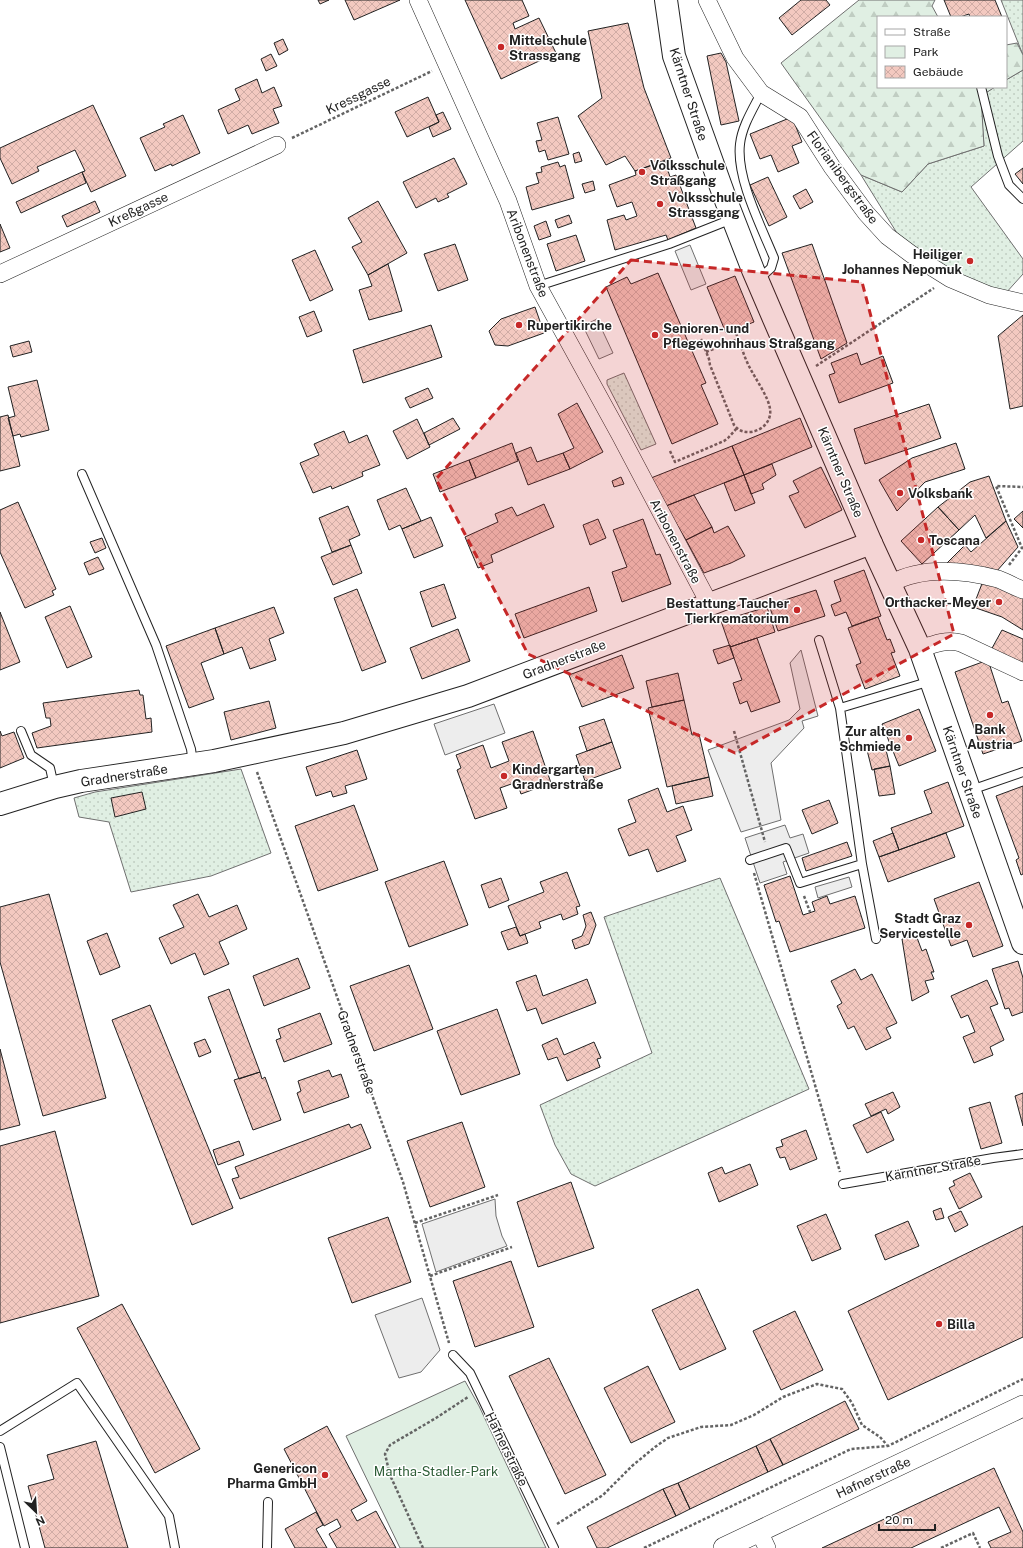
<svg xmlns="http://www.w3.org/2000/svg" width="1023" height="1548" viewBox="0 0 1023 1548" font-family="'Public Sans',sans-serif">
	<defs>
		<pattern id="grass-dots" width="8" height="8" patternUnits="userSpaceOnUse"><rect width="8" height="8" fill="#e0efe3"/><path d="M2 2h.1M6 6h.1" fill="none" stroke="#c0cdc2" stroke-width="1.8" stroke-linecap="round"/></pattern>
		<pattern id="forest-firs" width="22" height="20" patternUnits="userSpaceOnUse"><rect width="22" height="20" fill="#e0efe3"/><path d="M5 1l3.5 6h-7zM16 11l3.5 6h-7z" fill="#c0cdc2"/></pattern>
		<pattern id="building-cross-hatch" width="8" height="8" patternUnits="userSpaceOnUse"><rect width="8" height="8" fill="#f3c9c0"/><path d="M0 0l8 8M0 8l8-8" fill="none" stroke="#d0aca5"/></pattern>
	</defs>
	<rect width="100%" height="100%" fill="#fff"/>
	<path fill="url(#grass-dots)" stroke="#6f6f6f" d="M1001,0H1023V55Z
		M1023,70V141L971,187L1023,259V274L1005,294L960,277L900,238L861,175L902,192L928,164L984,146L980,96L995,87H1006V80Z
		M624,373L656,444L641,450L607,384V380Z
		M241,769L271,853L211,876L131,892L109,822L79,817L74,798L95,792Z
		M720,878L809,1089L595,1186L571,1174L555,1145L540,1105L652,1053L604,917Z"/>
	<path fill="url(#forest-firs)" stroke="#6f6f6f" d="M859,0H935L932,6L938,17H878V87H995L981,96L984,146L928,164L902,192L861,175L781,63Z
		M1017,43L1023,55V70L1006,80V45Z"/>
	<path fill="#e0efe3" stroke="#6f6f6f" d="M465,1381L479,1406L546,1548H400L346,1436Z"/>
	<path fill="#ededed" stroke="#6f6f6f" d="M690,245L706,284L691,290L675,251Z
		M597,319L613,353L599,359L583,326Z
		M801,650L818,716L802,721L804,728L771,763L781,820L741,832L708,750L789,720L800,709L790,663Z
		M494,704L505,733L445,755L434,724Z
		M785,825L790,838L803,834L809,853L783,862L787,874L760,883L745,838Z
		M849,877L852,887L818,898L815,887Z
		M495,1199L496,1216L502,1236L507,1246L436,1272L422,1224Z
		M422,1298L440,1350L421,1372L399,1378L375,1315Z"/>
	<path fill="url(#building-cross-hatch)" stroke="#222" d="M318,0H329L320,4Z
		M345,0H400L354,20Z
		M465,0H522L529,16L513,23L515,29L539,18L556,53L501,79Z
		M801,0H826L830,5L792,35L779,18Z
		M944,0H995L1002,17H970L969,14L960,17H951Z
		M628,23L644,88L671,158L635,171L625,156L606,165L578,116L602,98L588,31Z
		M283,39L288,50L279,55L274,43Z
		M721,53L726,62L739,121L721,125L707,56Z
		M271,54L277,66L266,71L261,59Z
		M257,79L262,93L274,87L282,106L273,109L279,123L252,134L248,125L228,134L218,110L240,100L235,89Z
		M428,97L439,122L407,137L395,112Z
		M93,105L126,176L91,192L82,172L85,171L75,150L37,167L39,171L12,184L0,158V148Z
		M443,112L451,129L433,137L429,127L439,122L436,115Z
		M183,115L200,153L172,166L171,164L155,171L140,138L165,127L163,124Z
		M558,117L569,154L548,160L545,150L539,152L536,141L542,140L537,123Z
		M792,117L802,142L792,146L799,163L778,172L771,155L760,159L750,134Z
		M579,152L582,161L575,163L573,154Z
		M454,158L467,184L447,194L449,197L438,202L436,198L416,208L403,182Z
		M665,161L670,177L676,175L696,228L668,240L666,235L615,250L607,220L624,215L626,220L637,216L632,202L617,207L609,185L636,175L635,171Z
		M558,162L560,167L565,165L574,198L532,210L526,187L539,183L536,173L542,172L541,167Z
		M1023,168V184L1015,174Z
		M82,172L86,183L21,213L16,202Z
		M768,177L787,217L769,226L750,185Z
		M593,181L595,190L585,193L582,184Z
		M806,189L813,202L800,209L793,196Z
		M95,201L100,212L67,227L62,216Z
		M378,201L407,253L368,275L352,247L362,242L348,218Z
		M569,215L572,223L558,228L555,220Z
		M546,221L551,236L539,240L534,226Z
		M0,224L10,248L0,252Z
		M576,235L585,261L556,271L547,244Z
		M455,244L468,280L438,291L424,254Z
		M812,244L847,343L821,359L782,253Z
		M315,250L333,290L310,301L292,260Z
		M388,264L402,311L369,320L359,290L372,286L368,275Z
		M658,273L706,383L701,385L718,424L672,444L606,287L627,277L631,284Z
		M735,276L754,322L726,333L707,287Z
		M535,307L544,333L508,346L495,345L489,331L501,319Z
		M314,311L322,331L307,337L299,317Z
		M1023,315V406L1010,409L998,336Z
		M431,325L442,357L363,383L353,350Z
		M29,341L32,352L13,357L10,346Z
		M857,353L861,365L883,356L893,383L839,403L829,375L835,373L831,363Z
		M37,380L49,430L21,437L20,434L13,436L8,418L15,416L8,387Z
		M428,388L433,398L410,408L405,398Z
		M577,403L603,452L570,469L563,453L574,448L558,414Z
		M929,404L941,438L865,464L854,429Z
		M8,415L20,466L0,471V417Z
		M453,418L460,429L429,445L424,433Z
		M800,418L812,447L744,475L732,446Z
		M417,419L430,447L407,459L393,431Z
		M344,431L349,443L367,435L380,465L362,472L363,476L332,489L331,486L313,493L300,463L319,455L314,444Z
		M512,443L518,461L476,478L469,460Z
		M956,443L965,469L925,482L897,511L879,480L912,458Z
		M732,446L744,475L666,506L651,478Z
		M531,447L537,462L563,453L570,469L528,485L516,453Z
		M469,460L476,478L440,492L433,474Z
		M772,464L776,475L762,484L764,489L751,494L744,475Z
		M821,467L842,510L805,528L789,496L799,492L793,481Z
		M744,475L755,503L735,511L724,483Z
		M989,476L1006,521L986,538L975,515L959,530L938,507L970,482Z
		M621,477L624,484L614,487L612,481Z
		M406,488L421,521L402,529L400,525L389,530L377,500Z
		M694,495L712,527L686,540L666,506Z
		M18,502L56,589L52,591L54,595L25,608L0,552V510Z
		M544,504L554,527L491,555L493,562L478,568L465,537L498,522L495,514L512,507L517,516Z
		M348,506L360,535L349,540L351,545L332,552L319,518Z
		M938,507L959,530L922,564L901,541Z
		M1023,511V528L1014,519Z
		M431,517L443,546L414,558L402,529Z
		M598,519L606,538L590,545L583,525Z
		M643,519L656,555L660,554L671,584L622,602L612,572L627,567L613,530Z
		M1006,521L1018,547L996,572L946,564L965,545L971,552Z
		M728,526L745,556L731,563L704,573L686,540L712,527L714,533Z
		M102,538L106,548L95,553L90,542Z
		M351,545L362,573L333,585L321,557Z
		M98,557L104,569L89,575L84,563Z
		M864,570L881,616L852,626L846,612L835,616L831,605L841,601L834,581Z
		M983,581L1023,598V630L1002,617L973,607Z
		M444,584L456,618L432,627L420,592Z
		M589,587L597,611L524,638L515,614Z
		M357,589L386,662L362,671L334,598Z
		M816,590L825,616L778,631L769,605Z
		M70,606L92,657L67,668L45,617Z
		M274,607L284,633L269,639L276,660L250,669L242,647L224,654L215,628Z
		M767,607L775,632L730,647L721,621Z
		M0,612L20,662L0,670Z
		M878,617L887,640L890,639L895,652L891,653L900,676L865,689L856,665L861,663L848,628Z
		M215,628L224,654L201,663L214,699L189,708L166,646Z
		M458,629L470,661L422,679L410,648Z
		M1002,630L1023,639V664L991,650Z
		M757,638L780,702L751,712L747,701L740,704L733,683L742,680L730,647Z
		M730,645L734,658L718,664L713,650Z
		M622,655L634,688L582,707L569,675Z
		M988,660L1002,703L1008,701L1022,741L983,754L955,672Z
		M678,673L684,700L652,707L646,681Z
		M139,690L140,695H143L146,719L151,718L152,732L37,748L32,733L51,726L50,718H46L43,703Z
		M684,700L692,735L699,734L709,777L667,787L648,708Z
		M269,701L276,728L231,740L224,712Z
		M919,709L936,751L899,766L882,724Z
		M604,719L612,742L587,751L579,727Z
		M0,731L2,736L14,732L24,758L0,768Z
		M533,731L551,783L521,794L517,782L500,788L507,808L475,819L457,770L461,768L456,755L483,745L491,768L509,761L502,742Z
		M612,742L621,768L585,781L576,755Z
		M885,746L890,766L872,770L867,750Z
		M357,750L367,779L345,786L347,793L333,797L331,791L316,796L306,767Z
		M890,766L895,794L879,796L874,769Z
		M709,777L713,796L676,804L672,786Z
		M948,782L964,826L899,850L891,828L932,813L924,791Z
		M1023,786V874L1021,875L1016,860L1019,858L996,796Z
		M658,788L667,812L683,806L692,830L676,836L686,861L657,872L648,849L629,856L618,829L636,822L628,800Z
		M142,792L146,809L115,817L111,798Z
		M829,800L838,823L812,834L802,810Z
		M354,805L378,870L318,891L295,826Z
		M893,833L899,850L879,857L873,841Z
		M946,833L955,857L888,882L879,857Z
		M847,842L852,856L806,871L802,858Z
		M444,861L468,925L409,947L385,882Z
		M567,872L580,906L576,907L578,914L563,920L561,914L539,922L541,928L520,936L508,906L544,892L540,882Z
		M790,876L803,915L815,911L812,902L827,896L830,904L855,896L865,928L790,952L779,921L776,922L764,885Z
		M501,878L509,900L489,908L481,885Z
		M979,882L1003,946L973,957L967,940L951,946L934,899Z
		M49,894L106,1098L43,1116L0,962V907Z
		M198,894L209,917L237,905L247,929L219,942L229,964L204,975L195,953L171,964L159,938L184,927L173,905Z
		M591,912L596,925L589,944L575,949L572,940L582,936L586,926L583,915Z
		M516,927L520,936L525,934L528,943L508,950L501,932Z
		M107,933L120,967L100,975L87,941Z
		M916,935L922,951L926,949L934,972H931L934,979L925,981L929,992L912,1001L902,939Z
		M298,958L310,988L264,1006L253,976Z
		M1018,961L1023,978V1012L1012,1016L1009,1008L1005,1009L992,969Z
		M409,965L433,1029L374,1051L350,986Z
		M855,969L861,980L872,974L897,1023L886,1028L891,1038L866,1050L854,1026L848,1029L837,1006L842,1003L831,981Z
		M536,975L543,996L587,979L596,1003L542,1024L536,1008L527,1011L516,982Z
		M987,980L998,1004L990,1007L1004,1040L990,1047L993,1055L974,1063L963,1037L975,1032L968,1015L961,1018L951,996Z
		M229,989L260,1072L239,1079L208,997Z
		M150,1005L233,1208L192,1225L112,1020Z
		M497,1009L520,1074L461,1095L437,1031Z
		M320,1013L332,1044L284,1062L276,1040L281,1038L278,1029Z
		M557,1038L564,1055L594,1042L601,1058L597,1059L600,1067L567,1081L557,1057L548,1060L542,1045Z
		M205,1039L211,1052L199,1057L194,1043Z
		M0,1049L20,1125L0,1130Z
		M329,1070L332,1077L341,1074L349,1097L304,1113L297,1093L301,1091L298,1081Z
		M260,1072L262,1079L265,1077L281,1120L253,1130L234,1080Z
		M893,1092L900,1107L888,1114L886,1109L871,1116L865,1104Z
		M1023,1093V1126L1015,1096Z
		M990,1102L1002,1143L981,1149L969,1108Z
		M881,1112L894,1140L867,1153L853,1125Z
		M462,1122L485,1187L430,1207L407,1141Z
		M349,1124L351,1128L361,1124L371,1148L240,1199L232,1179L239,1177L235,1167Z
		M806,1130L817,1159L790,1170L785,1157L780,1158L776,1148L783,1146L781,1140Z
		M55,1131L99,1296L0,1323V1146Z
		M239,1141L244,1155L218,1165L213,1150Z
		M750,1164L758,1185L719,1202L708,1173L722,1167L725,1174Z
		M970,1173L982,1197L959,1209L949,1188L955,1185L953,1181Z
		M571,1182L594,1248L538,1267L517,1202Z
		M941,1208L944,1218L936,1220L933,1211Z
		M961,1211L968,1225L955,1232L948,1217Z
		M826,1214L841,1249L812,1261L797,1226Z
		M388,1217L411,1282L352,1303L328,1238Z
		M908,1221L919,1246L885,1260L875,1235Z
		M1023,1226V1337L888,1400L848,1311Z
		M511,1261L534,1327L475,1347L453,1281Z
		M698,1289L726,1349L680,1370L652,1310Z
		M122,1304L200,1449L155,1473L77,1328Z
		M795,1311L823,1370L781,1390L753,1331Z
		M549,1358L606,1475L565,1494L509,1376Z
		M648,1366L675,1422L631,1443L604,1388Z
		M845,1401L859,1429L783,1465L770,1439Z
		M327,1426L367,1501L351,1510L357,1521L376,1511L396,1548H337L329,1534L341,1527L337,1519L324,1526L284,1449Z
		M770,1439L783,1465L768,1472L756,1446Z
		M96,1441L128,1548H45L28,1486L54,1479L47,1455Z
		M756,1446L768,1472L690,1509L678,1483Z
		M994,1468L1023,1532V1548H991L988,1542L1011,1532L999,1507L911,1548H822Z
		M678,1483L690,1509L676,1516L663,1489Z
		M663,1489L676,1516L607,1548H597L587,1527Z
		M316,1512L323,1525L316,1529L327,1548H295L285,1529Z"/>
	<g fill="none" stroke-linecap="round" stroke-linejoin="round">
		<g stroke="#222" stroke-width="10">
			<path id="service" d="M981,87L998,156L1009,185L1023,199
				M758,280L771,268L774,258C761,226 736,178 740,144C742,126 753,109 761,93
				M538,286L669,244L732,219
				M82,474L156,645L191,749L193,764
				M819,640L840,708
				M21,731L31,755L50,768L54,786
				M971,790L1023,772
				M750,860L786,848L800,883L862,864
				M876,939L862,864L840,708L931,681
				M843,1184L993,1158L1023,1154
				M453,1355L470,1373L554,1548
				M0,1431L77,1383L169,1516L175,1548
				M0,1447L25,1548
				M267,1548L268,1502"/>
		</g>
		<g stroke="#222" stroke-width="18">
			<path id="minor" d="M418,0L508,201L538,286L620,435L710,605
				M707,0L735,58L761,93L800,117L832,167L866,213L887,236L911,254L951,279L989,295L1023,303
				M0,274L277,145
				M890,584C922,566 963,570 998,579C1006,582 1015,587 1023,590
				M920,649C934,644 946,639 961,643L1023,672
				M759,1531L767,1548"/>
		</g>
		<g stroke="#222" stroke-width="22">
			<path id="tertiary" d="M724,1548L1023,1406"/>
		</g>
		<g stroke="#222" stroke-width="24">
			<path id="secondary" d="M0,804L55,787L81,781L214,761L344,733L468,696L871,543"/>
		</g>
		<g stroke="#222" stroke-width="24">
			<path id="primary" d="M666,0L674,56L725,198L753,270L774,319L871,543L920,649L1023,943"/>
		</g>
		<path stroke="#646464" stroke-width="2.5" stroke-dasharray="3 2" stroke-linecap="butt" d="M292,138L432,71
			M701,339L709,359L710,365L734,425C739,431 743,432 750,432C762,431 772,421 770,409C769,398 755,378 750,368C744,357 741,345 736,333
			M706,352L738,339
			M816,366L934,288
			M670,451L675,462L724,441L728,438L737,428
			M1009,565L1022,548L996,486L1023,487
			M734,731L765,842
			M257,772L403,1182L449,1343
			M754,873L840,1172
			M804,896L810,912
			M415,1223L498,1195
			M430,1276L512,1247
			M557,1524L603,1495L632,1466L655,1447L668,1438L701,1427L731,1425L754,1415L783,1397L817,1384L842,1389L852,1403L862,1425L880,1437L887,1445
			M423,1548L390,1475L385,1454L390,1445L436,1418L468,1397
			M644,1548L851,1449L888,1446L1023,1379
			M941,1548L973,1533L980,1548"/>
		<use href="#service" stroke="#fff" stroke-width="8"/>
		<use href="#minor" stroke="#fff" stroke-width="17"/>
		<use href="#tertiary" stroke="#fff" stroke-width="21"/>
		<use href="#secondary" stroke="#fff" stroke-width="22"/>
		<use href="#primary" stroke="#fff" stroke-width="22"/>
	</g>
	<path fill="#c62828" fill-opacity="0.2" stroke="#c62828" stroke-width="3" stroke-dasharray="8 5" stroke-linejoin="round" d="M631,260L862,282L954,634L735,753L528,654L436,479Z"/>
	<g fill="#c62828" stroke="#fff" stroke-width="1.5">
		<circle cx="501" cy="47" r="4"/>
		<circle cx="642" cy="172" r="4"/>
		<circle cx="660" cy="204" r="4"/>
		<circle cx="970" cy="261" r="4"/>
		<circle cx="519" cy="325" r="4"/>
		<circle cx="655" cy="335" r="4"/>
		<circle cx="900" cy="493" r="4"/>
		<circle cx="921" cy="540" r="4"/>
		<circle cx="999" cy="602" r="4"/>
		<circle cx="797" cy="610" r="4"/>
		<circle cx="990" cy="715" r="4"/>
		<circle cx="909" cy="738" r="4"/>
		<circle cx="504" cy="776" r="4"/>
		<circle cx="969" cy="925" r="4"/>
		<circle cx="939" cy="1324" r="4"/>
		<circle cx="325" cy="1475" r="4"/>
	</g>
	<g text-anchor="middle" stroke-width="3" stroke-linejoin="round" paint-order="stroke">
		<g font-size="13" font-weight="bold" fill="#222" stroke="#fff" text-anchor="start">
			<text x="509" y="45">Mittelschule<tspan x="509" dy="15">Strassgang</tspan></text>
			<text x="650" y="170">Volksschule<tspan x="650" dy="15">Straßgang</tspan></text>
			<text x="668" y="202">Volksschule<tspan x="668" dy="15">Strassgang</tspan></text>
			<text x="962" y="259" text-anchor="end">Heiliger<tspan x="962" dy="15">Johannes Nepomuk</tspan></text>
			<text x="527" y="330">Rupertikirche</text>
			<text x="663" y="333">Senioren- und<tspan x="663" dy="15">Pflegewohnhaus Straßgang</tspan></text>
			<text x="908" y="498">Volksbank</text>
			<text x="929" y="545">Toscana</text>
			<text x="991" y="607" text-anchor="end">Orthacker-Meyer</text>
			<text x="789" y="608" text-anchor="end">Bestattung Taucher<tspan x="789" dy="15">Tierkrematorium</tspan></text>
			<text x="990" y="734" text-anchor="middle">Bank<tspan x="990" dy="15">Austria</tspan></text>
			<text x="901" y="736" text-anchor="end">Zur alten<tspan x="901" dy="15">Schmiede</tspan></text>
			<text x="512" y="774">Kindergarten<tspan x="512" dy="15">Gradnerstraße</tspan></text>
			<text x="961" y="923" text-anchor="end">Stadt Graz<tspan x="961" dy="15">Servicestelle</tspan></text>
			<text x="947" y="1329">Billa</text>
			<text x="317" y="1473" text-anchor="end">Genericon<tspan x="317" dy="15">Pharma GmbH</tspan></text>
		</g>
		<g font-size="13" fill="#222" stroke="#fff">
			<text transform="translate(689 94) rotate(72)" y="5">Kärntner Straße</text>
			<text transform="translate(358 95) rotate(-26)" y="5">Kressgasse</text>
			<text transform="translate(843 177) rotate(54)" y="5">Florianibergstraße</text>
			<text transform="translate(138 209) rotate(-25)" y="5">Kreßgasse</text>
			<text transform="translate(528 253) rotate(69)" y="5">Aribonenstraße</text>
			<text transform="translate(841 472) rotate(67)" y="5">Kärntner Straße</text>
			<text transform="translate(676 541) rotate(62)" y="5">Aribonenstraße</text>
			<text transform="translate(564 659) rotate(-21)" y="5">Gradnerstraße</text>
			<text transform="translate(963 772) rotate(71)" y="5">Kärntner Straße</text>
			<text transform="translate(124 775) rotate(-9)" y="5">Gradnerstraße</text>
			<text transform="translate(357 1052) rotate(70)" y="5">Gradnerstraße</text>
			<text transform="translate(933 1168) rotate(-10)" y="5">Kärntner Straße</text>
			<text transform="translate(507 1449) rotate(64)" y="5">Hafnerstraße</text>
			<text transform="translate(873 1477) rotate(-25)" y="5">Hafnerstraße</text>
		</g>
		<g font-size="13" fill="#2f5e38" stroke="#fff">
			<text x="436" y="1476">Martha-Stadler-Park</text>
		</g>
	</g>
	<rect x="877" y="16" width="130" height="72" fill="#ffffff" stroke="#a7a7a7"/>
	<rect x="885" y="29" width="20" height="6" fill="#ffffff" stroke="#a7a7a7"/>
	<text x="913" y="36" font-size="12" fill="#222222">Straße</text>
	<rect x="885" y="46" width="20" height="12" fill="#e0efe3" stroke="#a7a7a7"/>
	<text x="913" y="56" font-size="12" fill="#222222">Park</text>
	<rect x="885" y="66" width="20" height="12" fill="url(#building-cross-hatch)" stroke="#a7a7a7"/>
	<text x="913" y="76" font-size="12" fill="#222222">Gebäude</text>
	<g transform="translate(36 1512) rotate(155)" stroke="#ffffff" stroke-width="3" paint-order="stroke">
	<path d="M0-3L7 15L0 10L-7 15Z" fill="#222222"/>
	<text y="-6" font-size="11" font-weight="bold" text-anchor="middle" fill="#222222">N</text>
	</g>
	<path d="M879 1524v6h56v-6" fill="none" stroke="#222222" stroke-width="2"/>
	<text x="885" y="1524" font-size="12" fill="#222222" stroke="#ffffff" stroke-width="3" paint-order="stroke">20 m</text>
</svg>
